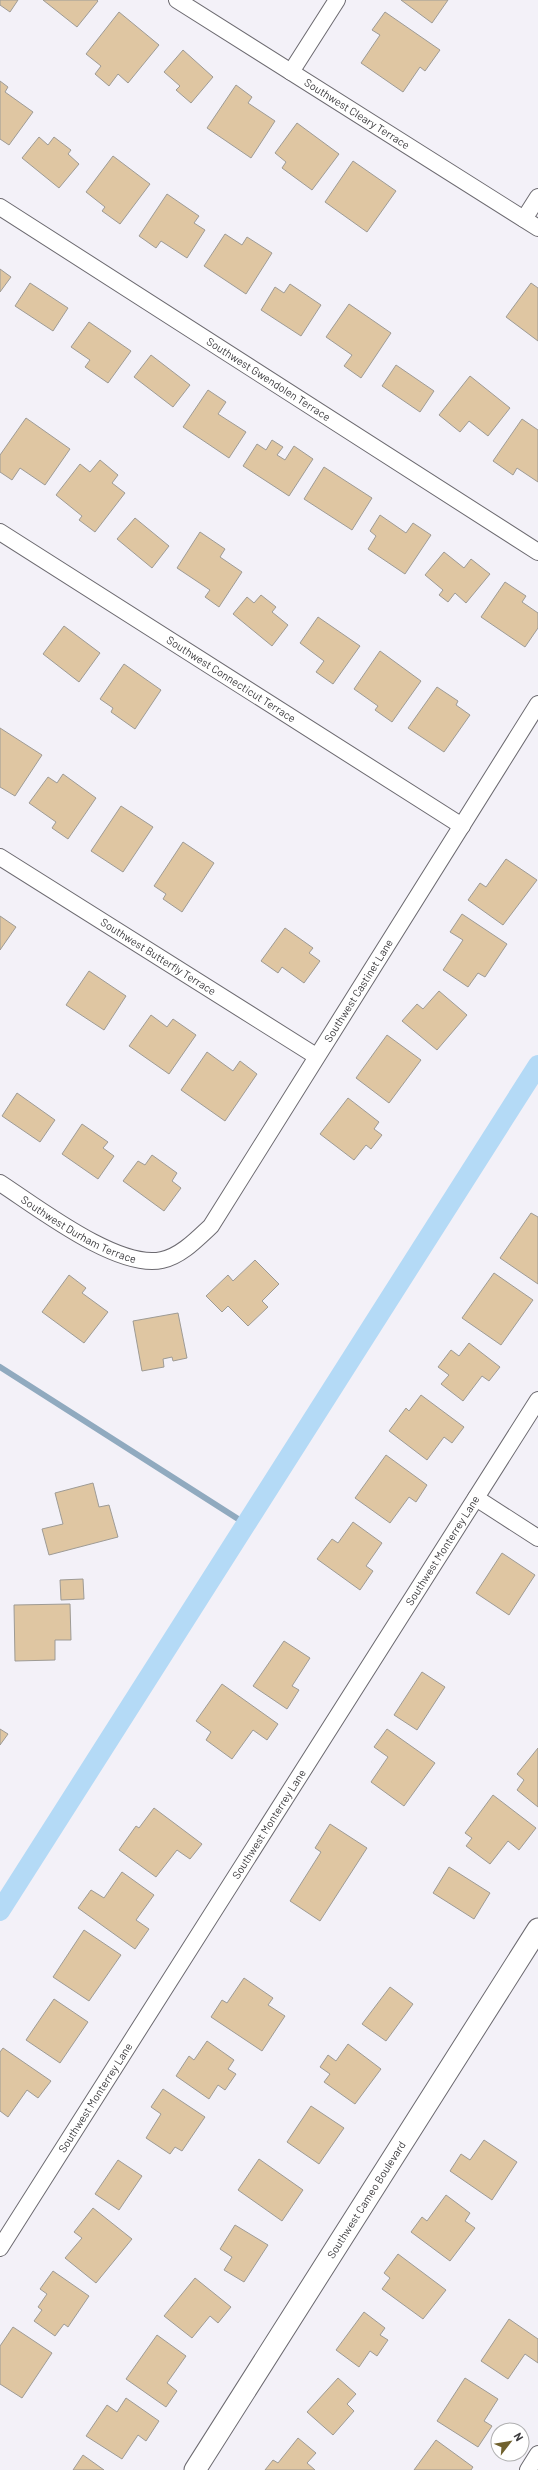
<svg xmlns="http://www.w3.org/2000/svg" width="538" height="2470" viewBox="0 0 538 2470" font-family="Barlow,sans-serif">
	<rect width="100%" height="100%" fill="#f3f1f8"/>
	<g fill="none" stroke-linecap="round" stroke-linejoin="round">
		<path stroke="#90aabf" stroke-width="6" d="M0,1367L246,1524"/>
		<path stroke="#b4daf6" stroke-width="20" d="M0,1911L538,1065"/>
	</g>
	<path fill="#dfc6a2" stroke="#9e9b95" d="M0,0H18L10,12L0,5Z
		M43,0H97L98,1L77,27Z
		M401,0H448L432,23Z
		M119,12L159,45L128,83L118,74L109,86L95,74L101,66L86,54Z
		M385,12L440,50L425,71L420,67L403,92L361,63L380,35L372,30Z
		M183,50L213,77L191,103L176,90L180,86L164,72Z
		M0,81L8,87L5,92L33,112L9,145L0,139Z
		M236,85L252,97L248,103L275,121L251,158L207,128Z
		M297,123L339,154L312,190L282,168L286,162L275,153Z
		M39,137L48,145L54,137L71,150L68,154L79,164L59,188L22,158Z
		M113,156L150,184L120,224L102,211L105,207L86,192Z
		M353,161L396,191L367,232L325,202Z
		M167,194L199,216L194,223L205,230L187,258L161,241L156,248L139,236Z
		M225,234L242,245L247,237L272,253L246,294L204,266Z
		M0,269L11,277L0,292Z
		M30,283L68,308L53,331L15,306Z
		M531,283L538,288V341L506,317Z
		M290,284L321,305L301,336L261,310L275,287L284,293Z
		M349,304L391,333L361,378L344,366L352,355L326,337Z
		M89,322L131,351L108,383L85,367L90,360L71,347Z
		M151,355L190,385L173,407L134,377Z
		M396,365L434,391L420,412L382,386Z
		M470,376L510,408L488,436L469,421L460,432L439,415Z
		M208,390L226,402L218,414L246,432L229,458L183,427Z
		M26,418L70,449L45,485L20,468L12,480L0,472V455Z
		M522,419L538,430V482L517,468L513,475L493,461Z
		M272,440L283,447L277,455L285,460L294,446L313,459L289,496L243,466L257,444L266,450Z
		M100,460L118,475L112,483L125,493L95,532L79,520L82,516L56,495L80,464L90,472Z
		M324,467L372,498L352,530L304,499Z
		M380,515L406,533L413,523L431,535L405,574L368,549L376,536L370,531Z
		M135,518L169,546L152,568L117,539Z
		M200,532L225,549L220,557L242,572L219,607L205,597L210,590L177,568Z
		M444,552L464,568L471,559L490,574L466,603L455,593L448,602L439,595L443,590L425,575Z
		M505,582L526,596L522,602L538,613V628L525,647L481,617Z
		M261,595L276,607L272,612L288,625L272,646L233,614L247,597L254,603Z
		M318,617L360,646L333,684L316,672L324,661L300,643Z
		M64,626L100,653L79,682L43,654Z
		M380,651L421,681L392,722L375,710L378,706L354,689Z
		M124,664L161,690L135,729L111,712L113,708L100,699Z
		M437,687L458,701L456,705L470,715L444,752L408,728Z
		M0,728L42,755L15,796L0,787Z
		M63,774L96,798L68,839L52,828L56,822L29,803L48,777L57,783Z
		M121,806L153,827L123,872L91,851Z
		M183,842L214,863L182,912L163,899L166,894L154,886Z
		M506,859L537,880L503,925L468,900L480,883L486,887Z
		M462,914L507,944L485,977L478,973L468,987L443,970L463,940L450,932Z
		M0,916L16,927L0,950Z
		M285,928L313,948L309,953L320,961L304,983L282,967L278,973L261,961Z
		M89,971L126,996L104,1030L66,1005Z
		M439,991L467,1015L437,1050L402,1021L417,1004L423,1009Z
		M151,1015L167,1027L173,1019L196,1035L169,1074L129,1046Z
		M387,1035L421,1060L389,1103L356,1078Z
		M207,1052L233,1071L240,1061L257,1074L225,1121L181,1090Z
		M17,1093L55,1120L40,1142L2,1116Z
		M348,1098L379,1122L374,1129L382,1135L371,1149L366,1145L354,1160L320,1134Z
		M82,1124L108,1142L103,1148L114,1156L98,1179L62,1154Z
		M152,1155L177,1173L172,1181L181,1188L164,1211L123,1181L138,1161L145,1165Z
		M531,1213L538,1217V1284L500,1258Z
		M255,1260L279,1284L262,1301L268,1307L248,1326L228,1306L222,1312L206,1296L228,1275L233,1281Z
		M494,1273L533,1300L501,1345L462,1318Z
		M69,1275L86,1288L82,1293L108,1312L84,1343L42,1312Z
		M178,1313L187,1358L173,1361L172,1357L163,1359L164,1367L142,1371L133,1321Z
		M469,1343L500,1367L489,1381L482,1376L463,1401L441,1384L449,1375L438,1367L451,1350L459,1356Z
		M421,1395L464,1427L452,1443L444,1437L427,1460L389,1431L406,1408L409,1411Z
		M386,1455L427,1485L416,1502L409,1497L390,1523L355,1498Z
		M93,1483L99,1507L109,1505L118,1537L49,1555L42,1529L63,1524L55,1493Z
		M353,1522L382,1543L366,1566L373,1571L360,1590L317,1559L332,1539L338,1543Z
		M502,1553L535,1575L509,1615L476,1593Z
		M83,1579L84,1599L61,1600L60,1580Z
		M70,1604L71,1640H55V1660L15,1661L14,1605Z
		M284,1641L310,1658L292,1686L299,1690L287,1709L253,1686Z
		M422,1672L445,1687L417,1730L394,1715Z
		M222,1684L278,1724L267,1740L253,1730L232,1759L206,1740L211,1732L196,1721Z
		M0,1729L8,1734L0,1745Z
		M387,1729L435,1763L404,1806L371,1782L388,1757L374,1747Z
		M538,1748V1807L517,1790L524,1780L517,1774Z
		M493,1795L536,1828L519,1850L508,1841L490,1864L466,1846L472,1838L465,1833Z
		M154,1808L202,1844L190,1859L177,1850L156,1877L119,1850L136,1826L139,1828Z
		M330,1824L367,1848L320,1921L290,1901L321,1852L315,1848Z
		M449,1867L490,1893L474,1919L433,1893Z
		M122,1872L154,1895L136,1920L149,1929L135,1949L78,1908L91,1890L104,1898Z
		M84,1930L121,1955L89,2001L53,1977Z
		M244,1978L273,1998L268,2005L285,2016L262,2051L211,2017L222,2000L227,2003Z
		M390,1987L413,2004L386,2041L362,2024Z
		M54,1999L88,2022L60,2063L26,2040Z
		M207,2041L234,2060L228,2069L236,2074L225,2090L218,2085L209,2099L176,2076L189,2056L194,2060Z
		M348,2044L381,2069L355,2104L324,2082L330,2074L320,2067L328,2055L336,2061Z
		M3,2048L51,2081L38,2098L27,2090L8,2117L0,2111V2052Z
		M163,2089L205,2117L182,2151L175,2147L170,2154L146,2138L161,2114L151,2107Z
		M311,2106L344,2128L319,2164L287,2142Z
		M484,2140L517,2162L492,2200L450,2171L461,2154L470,2160Z
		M259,2159L303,2190L282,2221L238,2190Z
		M118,2160L142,2176L119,2210L95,2194Z
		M446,2195L470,2213L465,2221L475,2228L450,2261L411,2232L422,2217L427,2221Z
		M93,2208L132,2239L96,2283L65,2258L82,2238L74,2232Z
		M235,2225L268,2245L244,2282L224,2270L232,2257L220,2249Z
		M398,2254L446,2290L423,2319L382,2289L390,2278L384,2273Z
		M53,2271L89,2296L68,2327L64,2324L55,2336L34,2321L42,2310L38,2307L47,2294L40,2289Z
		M195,2278L231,2307L218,2323L210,2316L192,2338L164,2316Z
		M364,2312L385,2328L380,2335L388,2340L377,2356L370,2351L359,2367L336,2350Z
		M509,2319L538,2339V2363L525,2354L508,2379L481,2361Z
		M13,2327L52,2353L22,2398L0,2384V2346Z
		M157,2335L186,2356L167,2383L177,2391L166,2407L126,2379Z
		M338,2378L356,2394L347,2404L354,2411L333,2435L307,2412Z
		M465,2378L498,2399L484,2421L492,2426L478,2447L437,2421Z
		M126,2398L159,2421L146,2441L138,2435L122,2459L86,2436L107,2405L117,2412Z
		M298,2438L316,2453L307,2463L315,2470H265L273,2460L278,2463Z
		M436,2440L473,2467L471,2470H414Z
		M83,2455L104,2470H73Z"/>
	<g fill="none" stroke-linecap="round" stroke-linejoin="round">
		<g stroke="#6c6a70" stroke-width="18">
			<g id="minor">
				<path id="s1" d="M177,0L538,228"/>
				<path d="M291,72L337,0"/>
				<path id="s2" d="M0,207L538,552"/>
				<path d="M524,219L538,197"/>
				<path id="s3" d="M0,532L462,826"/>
				<path id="s4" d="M0,857L316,1056"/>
				<path id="s5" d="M0,1183C37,1207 118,1270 162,1260C181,1256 197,1239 211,1226L538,704"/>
				<path d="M476,1498L538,1538"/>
				<path id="s6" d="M0,2248L538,1400"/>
				<path d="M528,2470L538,2454"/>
			</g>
		</g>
		<g stroke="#6c6a70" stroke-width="23">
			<g id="tertiary">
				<path id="s7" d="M195,2470L538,1929"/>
			</g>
		</g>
		<use href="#minor" stroke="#fff" stroke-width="16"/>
		<use href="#tertiary" stroke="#fff" stroke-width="21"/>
	</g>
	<g text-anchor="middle" stroke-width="3.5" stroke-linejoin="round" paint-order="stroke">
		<g font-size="11" fill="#3c3b3e" stroke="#fff">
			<text dy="4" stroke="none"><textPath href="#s1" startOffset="213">Southwest Cleary Terrace</textPath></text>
			<text dy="4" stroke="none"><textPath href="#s2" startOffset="319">Southwest Gwendolen Terrace</textPath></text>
			<text dy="4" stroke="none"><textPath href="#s3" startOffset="274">Southwest Connecticut Terrace</textPath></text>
			<text dy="4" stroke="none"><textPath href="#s4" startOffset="187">Southwest Butterfly Terrace</textPath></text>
			<text dy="4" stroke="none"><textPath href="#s5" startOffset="521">Southwest Castinet Lane</textPath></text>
			<text dy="4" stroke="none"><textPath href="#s5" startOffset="92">Southwest Durham Terrace</textPath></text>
			<text dy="4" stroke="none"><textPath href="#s6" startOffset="826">Southwest Monterrey Lane</textPath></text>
			<text dy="4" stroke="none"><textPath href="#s6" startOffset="502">Southwest Monterrey Lane</textPath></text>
			<text dy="4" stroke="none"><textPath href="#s6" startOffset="178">Southwest Monterrey Lane</textPath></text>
			<text dy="4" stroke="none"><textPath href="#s7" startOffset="320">Southwest Cameo Boulevard</textPath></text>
		</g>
	</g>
	<g transform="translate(510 2442) rotate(59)"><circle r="19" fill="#ffffff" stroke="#b1b1b2"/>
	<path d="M0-3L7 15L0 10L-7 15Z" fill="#70612e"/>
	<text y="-6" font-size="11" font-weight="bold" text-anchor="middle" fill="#3c3b3e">N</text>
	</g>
</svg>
